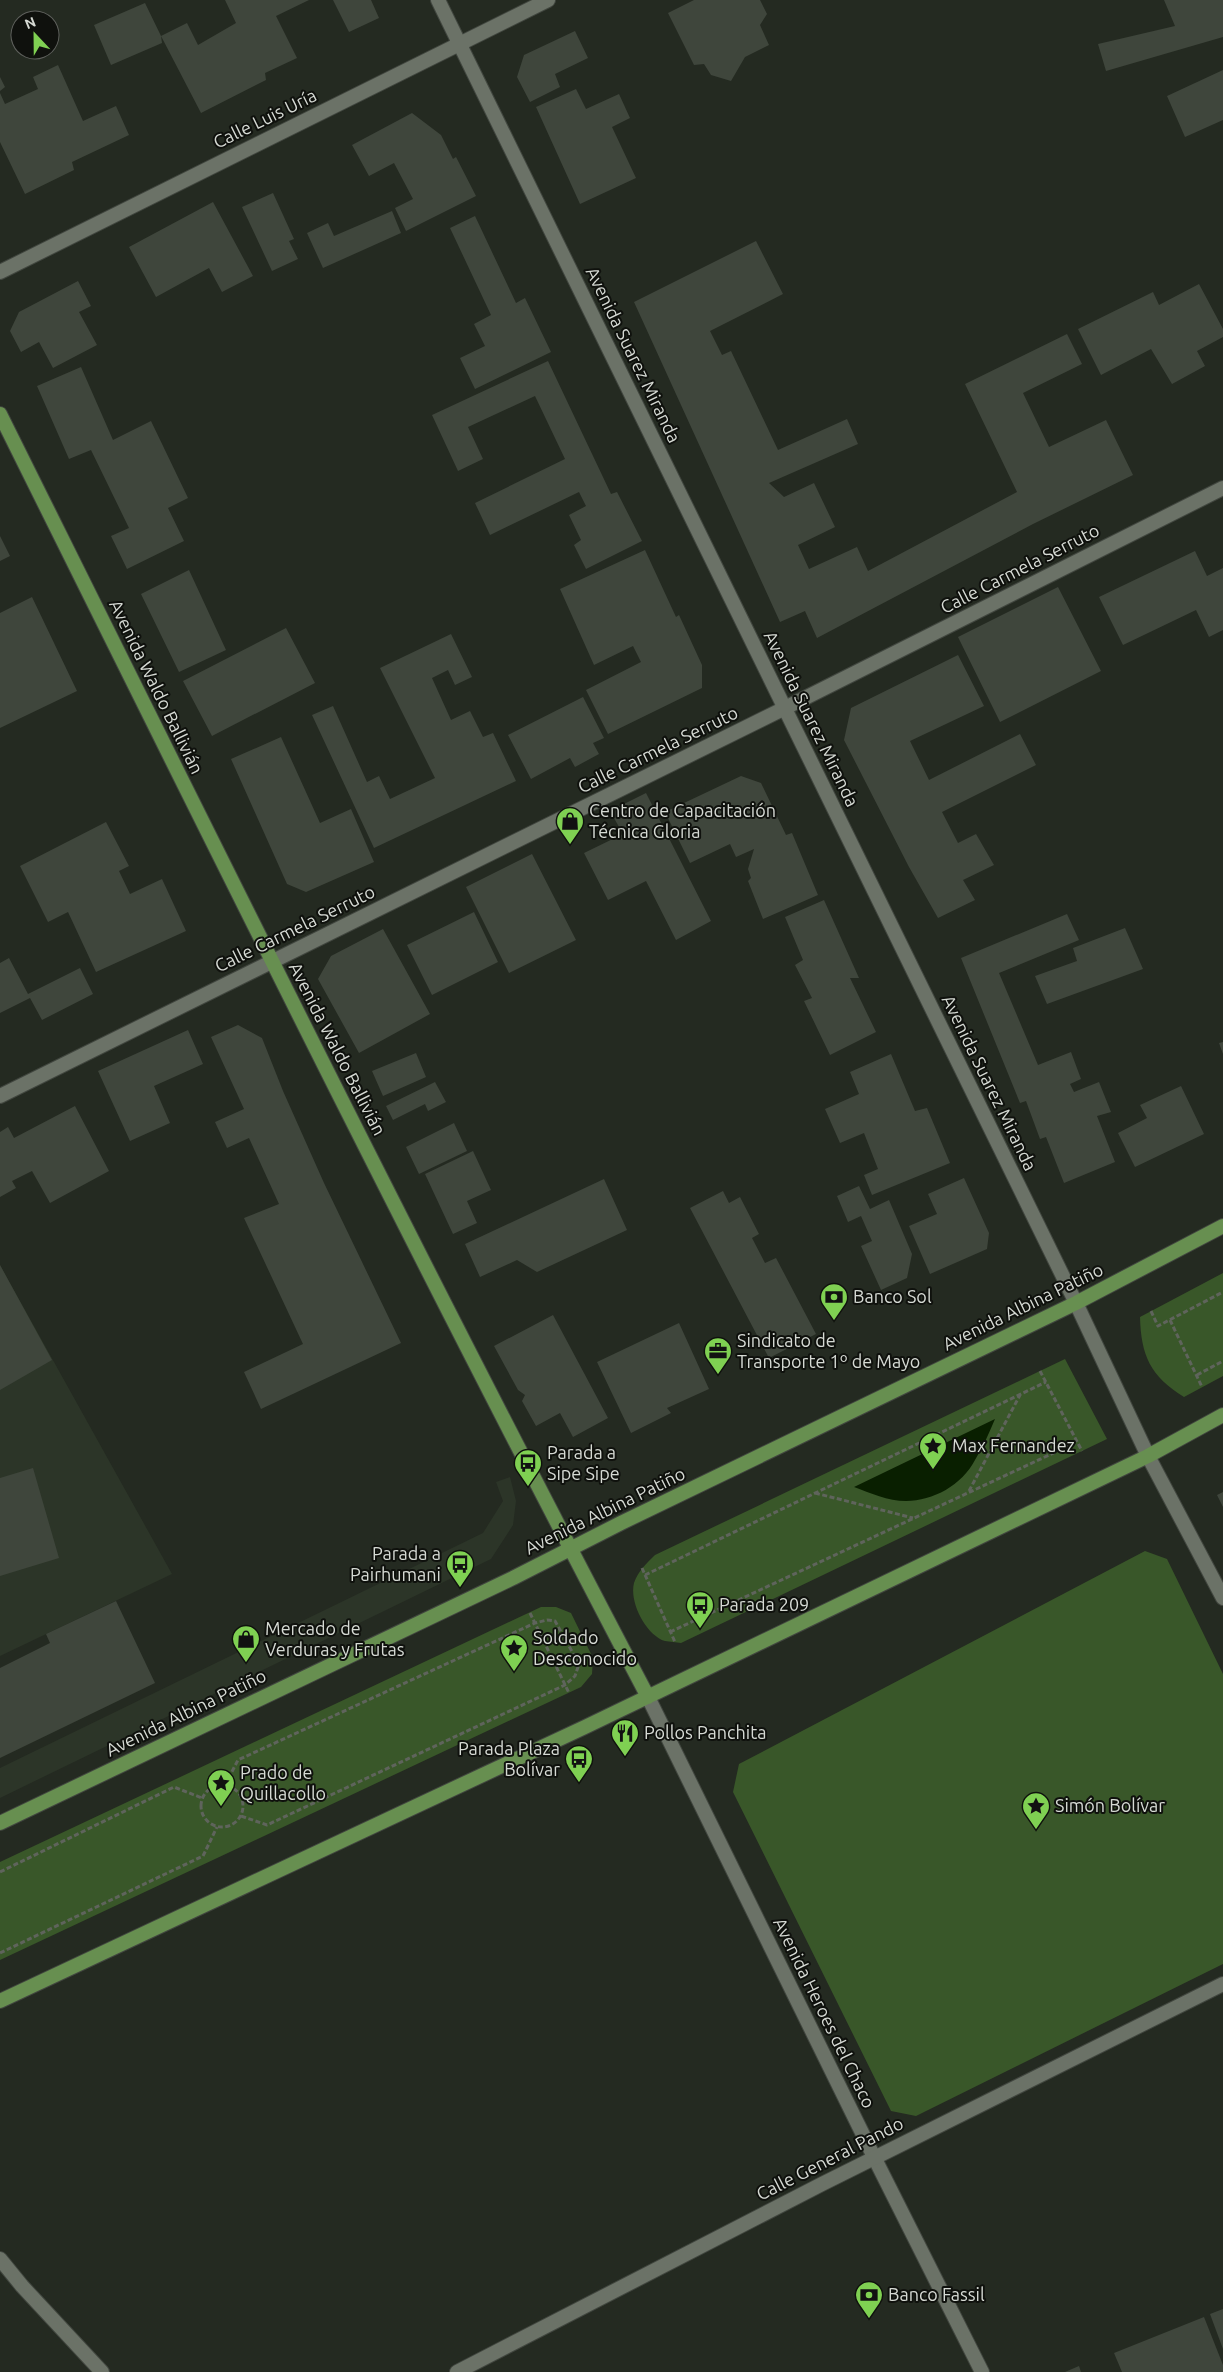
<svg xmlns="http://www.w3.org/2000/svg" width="1223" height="2372" viewBox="0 0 1223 2372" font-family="Ubuntu,sans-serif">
	<rect width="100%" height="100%" fill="#242a21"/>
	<path fill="#2c3528" d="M0,1265L172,1574L0,1656Z
		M510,1477L516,1501L513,1525L491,1559L0,1798V1768L483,1533L503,1501L496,1482Z"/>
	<path fill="#395729" d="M1223,1273V1376L1184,1397C1150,1376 1141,1355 1140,1317Z
		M1065,1359L1107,1439L681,1643C676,1642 670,1642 665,1641C646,1635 629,1602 634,1583C638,1571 647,1563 655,1555Z
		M1145,1551L1167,1559L1223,1674V1964L916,2116L891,2111L733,1792L739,1764Z
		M541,1607H556L571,1613L593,1658L592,1674L581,1687L0,1960V1862Z"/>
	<path fill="#091f00" d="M995,1419C989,1433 983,1447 975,1460C962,1485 933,1501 906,1501C888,1501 870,1493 854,1487Z"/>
	<path fill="#3f463c" d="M225,0H309L276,16L297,58L265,73L266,80L201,113L161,36L187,23L198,45L236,23Z
		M333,0H371L379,18L349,32Z
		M694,0H760L767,14L760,25L769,45L745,57L731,81L711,75L704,64L694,65L668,13Z
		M1164,0H1223V37L1106,71L1098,44L1175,26Z
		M145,3L161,36L162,43L111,65L94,25Z
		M575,31L588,58L555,74L560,87L530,102L517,77L524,55Z
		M58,65L83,121L116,106L129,135L72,162L74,170L25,194L0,142V93L5,104L38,89L33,77Z
		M1223,70V120L1185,137L1167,96Z
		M0,77L5,87L0,91Z
		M576,89L586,109L619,94L630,118L612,127L636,178L580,204L536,107Z
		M412,113L441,135L453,159L456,157L476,196L406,231L395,208L413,199L394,163L369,176L352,145Z
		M273,193L294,239L289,241L298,259L272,271L242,207Z
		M213,202L253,276L222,292L209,268L156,297L129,247Z
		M392,211L401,233L323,268L307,233L328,223L334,236Z
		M475,216L516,303L525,298L551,352L475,389L460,358L485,346L474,324L491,315L450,228Z
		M756,241L783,294L710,331L722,355L731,351L778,450L847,419L858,444L769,483L784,497L814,483L835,527L798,545L809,569L857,547L868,571L1017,492L965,384L1067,334L1082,364L1023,393L1049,447L1106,420L1133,475L1033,524L817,638L805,611L780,622L634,302Z
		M78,281L91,306L79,312L97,345L53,368L39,342L21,352L10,331L19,312Z
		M1199,284L1223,329V337L1197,351L1205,366L1172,384L1151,349L1101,375L1078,329L1153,292L1159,305Z
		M548,361L611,494L617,492L642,541L586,569L574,545L581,540L569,515L586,506L579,492L490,535L475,503L565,459L535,396L468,427L483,459L458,471L432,415Z
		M81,367L113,440L151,421L188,498L168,508L184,541L127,569L111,536L129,528L91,450L69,459L37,386Z
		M0,536L10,556L0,561Z
		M645,550L676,617L679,615L702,665V688L608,734L586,690L641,662L633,646L594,665L560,589Z
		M1195,551L1207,576L1223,568V630L1209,637L1196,610L1123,645L1099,597Z
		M189,570L226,650L179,672L141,594Z
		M1058,587L1101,671L1000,722L958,637Z
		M32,597L77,691L0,728V613Z
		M286,628L315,683L212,736L183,681Z
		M451,634L472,677L455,685L448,670L432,678L451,720L470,711L483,737L493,733L516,781L374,848L312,715L333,706L367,782L379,776L390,799L435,778L380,668Z
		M958,655L984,706L910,741L929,780L1020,734L1036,765L942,812L958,843L976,834L994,865L963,880L975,900L938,918L909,867L844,740L851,708Z
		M583,697L604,738L593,743L599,754L575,767L570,758L531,779L508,735Z
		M281,737L320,823L351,809L374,862L306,892L287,884L231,759Z
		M741,776L761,783L786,835L792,833L818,895L763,919L748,881L751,878L748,869L754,849L736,857L730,844L690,863L665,812Z
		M646,793L711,921L676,940L646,881L608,900L584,853L623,834L610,811Z
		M106,822L129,866L119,871L130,894L162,879L186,931L96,972L68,912L48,922L20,866Z
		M532,854L576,940L509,973L466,887Z
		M824,900L859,978H850L876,1032L830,1055L804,1001L812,998L795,965L803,960L785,917Z
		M474,912L498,962L432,995L407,945Z
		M1067,914L1079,940L999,973L1038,1065L1071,1052L1081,1079L1070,1084L1074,1092L1099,1082L1111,1112L1097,1116L1115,1162L1064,1183L1046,1137L1040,1139L1026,1101L1020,1103L961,958Z
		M1125,928L1143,969L1047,1004L1035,976L1077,961L1073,948Z
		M383,929L430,1014L359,1053L318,979L331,956Z
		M9,958L28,994L80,968L93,994L42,1020L30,998L0,1013V963Z
		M238,1025L262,1038L283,1091L324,1183L401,1343L261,1409L244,1372L303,1344L244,1218L279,1204L249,1138L227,1148L215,1122L244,1109L211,1037Z
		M188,1030L203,1064L154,1086L170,1123L130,1141L98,1071Z
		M1223,1042V1054L1219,1043Z
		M416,1053L426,1077L383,1096L372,1071Z
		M891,1054L915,1111L927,1108L950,1163L872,1195L864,1175L878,1169L864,1133L840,1143L825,1109L859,1094L850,1072Z
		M435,1082L446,1102L428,1111L425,1104L393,1120L386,1106Z
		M1181,1086L1204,1134L1135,1167L1118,1133L1147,1118L1140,1105Z
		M75,1106L109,1171L50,1203L32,1171L12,1181L16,1188L0,1197V1132L8,1127L14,1138Z
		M454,1123L467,1151L419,1174L406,1147Z
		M473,1151L491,1190L467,1201L477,1223L453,1234L425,1174Z
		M964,1178L989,1233L987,1249L930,1274L909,1226L937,1214L928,1194Z
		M604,1179L627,1230L537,1272L517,1260L480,1277L465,1244Z
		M859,1186L870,1209L889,1200L912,1254L907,1278L881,1290L861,1246L872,1241L861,1216L848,1222L837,1196Z
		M723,1191L729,1203L740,1197L759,1234L752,1238L765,1263L776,1258L816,1334L769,1358L690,1208Z
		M0,1265L52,1360L0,1390Z
		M553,1315L608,1418L573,1437L560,1413L536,1426L522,1401L525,1395L518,1390L494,1346Z
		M679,1323L709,1389L667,1408L671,1413L631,1433L597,1362Z
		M33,1468L59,1558L0,1576V1478Z
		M1223,1492V1507L1217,1495Z
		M116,1601L155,1683L0,1758V1668L50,1643L46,1634Z
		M1223,2309V2349L1210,2314Z
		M1204,2317L1223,2365V2372H1122L1114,2353Z
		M1079,2366L1081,2372H1065Z"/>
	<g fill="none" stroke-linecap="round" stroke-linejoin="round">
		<g stroke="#41463f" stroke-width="16">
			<path id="minor" d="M438,0L1076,1303
				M0,272L548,0
				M0,1096L785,708L1223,488
				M648,1697L874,2157L982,2372"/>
		</g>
		<g stroke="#41463f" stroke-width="16">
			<path id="secondary" d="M1076,1303L1148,1456L1223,1598
				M0,2259L22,2286L102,2372
				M457,2372L822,2184L1223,1984"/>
		</g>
		<g stroke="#41463f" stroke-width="16">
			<path id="primary" d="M0,414C213,843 425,1273 648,1697
				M0,1823L513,1578L621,1523L1076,1303L1223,1226
				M0,2001L585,1727L1148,1456L1223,1415"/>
		</g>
		<path stroke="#5f645c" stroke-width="3" stroke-dasharray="5 2.5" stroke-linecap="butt" d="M1151,1311L1158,1326L1223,1292
			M1170,1320L1202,1387
			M1040,1371L1082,1451
			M1197,1375L1223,1361
			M969,1491L1020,1395
			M815,1493L913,1518
			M642,1568L675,1642
			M645,1575L1046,1382
			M530,1613L569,1693
			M670,1632L1077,1442
			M201 1806a21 21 0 1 1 42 0a21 21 0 1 1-42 0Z
			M225,1785L238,1760L535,1623L547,1620L555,1621L579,1664L575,1676L565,1685L267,1825L241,1816
			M0,1872L174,1787L202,1798
			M0,1953L203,1856L217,1827"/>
		<use href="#minor" stroke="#6b7267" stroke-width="14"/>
		<use href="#secondary" stroke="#6b7267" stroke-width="14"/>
		<use href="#primary" stroke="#678f50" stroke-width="14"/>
	</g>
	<defs>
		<g id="shop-pin" transform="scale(1.4375)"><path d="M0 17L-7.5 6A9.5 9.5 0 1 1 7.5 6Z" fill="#7fd052" stroke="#0f110d"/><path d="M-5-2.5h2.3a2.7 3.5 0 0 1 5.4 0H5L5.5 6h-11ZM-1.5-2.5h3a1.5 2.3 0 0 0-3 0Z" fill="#111"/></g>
		<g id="bank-pin" transform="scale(1.4375)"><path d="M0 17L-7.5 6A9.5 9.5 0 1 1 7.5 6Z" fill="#7fd052" stroke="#0f110d"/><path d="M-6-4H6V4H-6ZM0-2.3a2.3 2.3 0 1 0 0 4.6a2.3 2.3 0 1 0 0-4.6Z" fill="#111"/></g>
		<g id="office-pin" transform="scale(1.4375)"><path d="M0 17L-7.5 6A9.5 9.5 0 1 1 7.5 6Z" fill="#7fd052" stroke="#0f110d"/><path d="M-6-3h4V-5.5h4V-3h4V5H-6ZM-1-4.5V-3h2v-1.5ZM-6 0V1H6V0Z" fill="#111"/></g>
		<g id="sight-pin" transform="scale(1.4375)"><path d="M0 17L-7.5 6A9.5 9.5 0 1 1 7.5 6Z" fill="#7fd052" stroke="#0f110d"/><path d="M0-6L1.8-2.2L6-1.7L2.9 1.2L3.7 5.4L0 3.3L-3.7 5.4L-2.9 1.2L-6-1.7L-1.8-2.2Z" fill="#111"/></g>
		<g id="bus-pin" transform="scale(1.4375)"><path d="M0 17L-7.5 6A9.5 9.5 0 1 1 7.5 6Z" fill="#7fd052" stroke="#0f110d"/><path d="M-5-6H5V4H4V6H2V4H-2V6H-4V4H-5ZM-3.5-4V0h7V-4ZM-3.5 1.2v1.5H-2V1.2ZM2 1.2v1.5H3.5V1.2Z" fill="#111"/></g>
		<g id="restaurant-pin" transform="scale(1.4375)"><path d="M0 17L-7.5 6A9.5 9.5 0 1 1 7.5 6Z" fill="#7fd052" stroke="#0f110d"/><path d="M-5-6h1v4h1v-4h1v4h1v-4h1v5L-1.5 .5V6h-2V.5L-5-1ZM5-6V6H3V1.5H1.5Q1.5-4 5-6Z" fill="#111"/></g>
	</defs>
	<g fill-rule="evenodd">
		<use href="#shop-pin" x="570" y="821"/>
		<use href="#bank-pin" x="834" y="1297"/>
		<use href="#office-pin" x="718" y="1351"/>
		<use href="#sight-pin" x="933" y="1446"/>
		<use href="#bus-pin" x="528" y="1463"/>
		<use href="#bus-pin" x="460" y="1564"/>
		<use href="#bus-pin" x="700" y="1605"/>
		<use href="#shop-pin" x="246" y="1639"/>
		<use href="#sight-pin" x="514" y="1648"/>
		<use href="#restaurant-pin" x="625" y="1733"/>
		<use href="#bus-pin" x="579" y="1759"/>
		<use href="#sight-pin" x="221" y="1783"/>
		<use href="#sight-pin" x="1036" y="1806"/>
		<use href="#bank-pin" x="869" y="2295"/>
	</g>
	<g text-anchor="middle" stroke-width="4" stroke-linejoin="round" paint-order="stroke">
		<g font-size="18" fill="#d6dad4" stroke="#0f110d">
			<text transform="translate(265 119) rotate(-26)" y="6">Calle Luis Uría</text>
			<text transform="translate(633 355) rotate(64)" y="6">Avenida Suarez Miranda</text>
			<text transform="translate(1020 569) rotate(-27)" y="6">Calle Carmela Serruto</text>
			<text transform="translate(156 687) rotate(64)" y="6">Avenida Waldo Ballivián</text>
			<text transform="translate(811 719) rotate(64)" y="6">Avenida Suarez Miranda</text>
			<text transform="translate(658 750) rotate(-26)" y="6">Calle Carmela Serruto</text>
			<text transform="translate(295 929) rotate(-26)" y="6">Calle Carmela Serruto</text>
			<text transform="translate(337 1049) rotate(63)" y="6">Avenida Waldo Ballivián</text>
			<text transform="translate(989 1083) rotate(64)" y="6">Avenida Suarez Miranda</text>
			<text transform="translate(1023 1307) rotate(-26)" y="6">Avenida Albina Patiño</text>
			<text transform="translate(605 1511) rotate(-26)" y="6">Avenida Albina Patiño</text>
			<text transform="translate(186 1713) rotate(-26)" y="6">Avenida Albina Patiño</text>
			<text transform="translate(824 2013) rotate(64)" y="6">Avenida Heroes del Chaco</text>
			<text transform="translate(830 2159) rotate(-27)" y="6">Calle General Pando</text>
		</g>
		<g font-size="18" fill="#d6dad4" stroke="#0f110d" text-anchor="start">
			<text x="589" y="817">Centro de Capacitación<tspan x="589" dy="21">Técnica Gloria</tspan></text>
			<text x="853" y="1303">Banco Sol</text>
			<text x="737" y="1347">Sindicato de<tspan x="737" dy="21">Transporte 1º de Mayo</tspan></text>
			<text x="952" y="1452">Max Fernandez</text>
			<text x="547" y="1459">Parada a<tspan x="547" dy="21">Sipe Sipe</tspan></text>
			<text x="441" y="1560" text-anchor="end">Parada a<tspan x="441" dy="21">Pairhumani</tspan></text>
			<text x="719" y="1611">Parada 209</text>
			<text x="265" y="1635">Mercado de<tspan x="265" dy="21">Verduras y Frutas</tspan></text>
			<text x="533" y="1644">Soldado<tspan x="533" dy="21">Desconocido</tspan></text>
			<text x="644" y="1739">Pollos Panchita</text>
			<text x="560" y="1755" text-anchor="end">Parada Plaza<tspan x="560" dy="21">Bolívar</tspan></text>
			<text x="240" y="1779">Prado de<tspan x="240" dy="21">Quillacollo</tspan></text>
			<text x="1055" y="1812">Simón Bolívar</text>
			<text x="888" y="2301">Banco Fassil</text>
		</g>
	</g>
	<g transform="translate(35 35) rotate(338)"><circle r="24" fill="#0f110d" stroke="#5f615d"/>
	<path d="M0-4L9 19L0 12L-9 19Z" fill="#7fd052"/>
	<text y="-8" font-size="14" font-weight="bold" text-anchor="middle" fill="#d6dad4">N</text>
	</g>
</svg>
